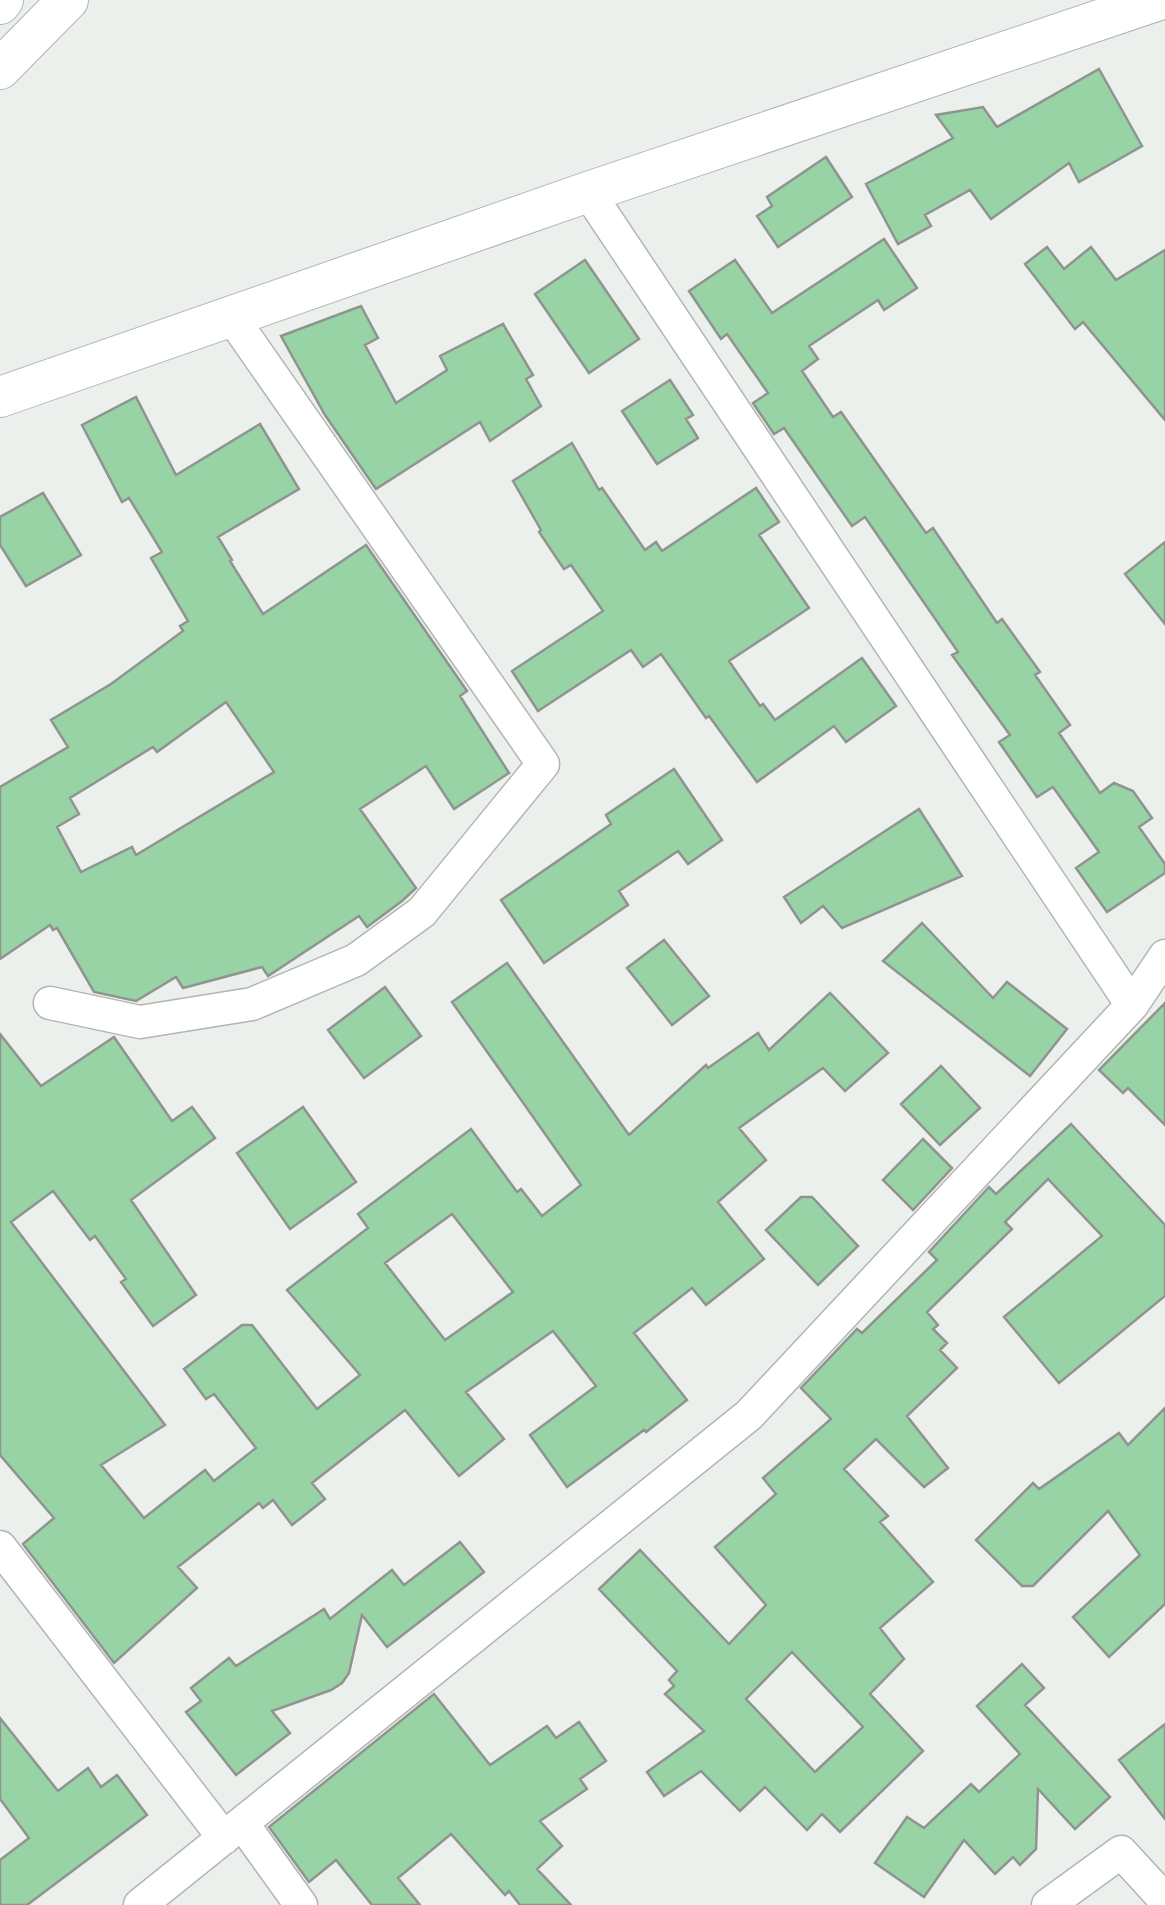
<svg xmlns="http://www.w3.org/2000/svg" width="1165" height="1905" viewBox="0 0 1165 1905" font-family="Lato,sans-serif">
	<rect width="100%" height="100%" fill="#ebf0ec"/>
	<path fill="#98d3a6" stroke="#8f9490" stroke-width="2.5" fill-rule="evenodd" d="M1099,69L1142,146L1079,182L1069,163L991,219L970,190L925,215L931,226L898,244L866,184L953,138L936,115L983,107L997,127Z
		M826,157L852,197L778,247L757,216L772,206L767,197Z
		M884,239L917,288L884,310L878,300L809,346L818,359L802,371L833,417L841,412L926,533L933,528L997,623L1002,619L1040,672L1035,675L1070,725L1059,733L1100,793L1114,783L1133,791L1152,818L1139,827L1165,864V873L1107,912L1076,868L1099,852L1053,787L1037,797L999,742L1010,735L952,655L958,652L865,517L852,526L784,428L774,434L753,403L768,393L727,334L721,339L689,291L735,260L772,313Z
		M1047,247L1064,269L1091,247L1116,280L1165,250V420L1083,322L1075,329L1025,264Z
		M585,260L639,339L589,373L535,294Z
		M361,306L378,338L365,345L396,403L447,370L440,356L503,324L533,375L526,379L541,406L490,441L480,422L376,489L325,415L281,336Z
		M670,380L693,415L686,419L698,438L657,464L622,411Z
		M136,397L176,475L260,424L299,489L218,537L232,560L230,561L263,614L366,545L467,691L460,696L509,773L454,809L426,766L360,809L416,888L402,901L367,927L359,916L268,976L262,967L183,988L176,977L136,1001L94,992L57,928L53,930L50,925L0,959V787L68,747L51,720L111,684L183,631L180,626L188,621L151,558L162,552L129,498L122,502L82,425ZM226,702L274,772L136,855L132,847L81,872L57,827L79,814L70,798L153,747L157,752Z
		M572,443L599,490L602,488L645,550L656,542L662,551L756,488L779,522L759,535L809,608L729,661L760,706L763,704L775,720L862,658L896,706L846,742L834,726L757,782L709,716L706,718L661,654L643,667L631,650L538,711L512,671L603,611L571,565L564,569L539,532L541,530L513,481Z
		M43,493L81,555L26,586L0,545V517Z
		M1165,542V624L1125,574Z
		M674,769L722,840L688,864L678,851L619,891L628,905L544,963L501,900L611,824L606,815Z
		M919,809L962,876L842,928L823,906L801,923L784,897Z
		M922,923L993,998L1007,982L1067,1029L1030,1076L883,961Z
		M664,940L709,996L672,1025L627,968Z
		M507,963L629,1135L706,1065L708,1068L758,1033L769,1050L830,993L888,1053L845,1091L823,1068L739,1128L766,1160L718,1202L764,1259L706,1305L692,1288L634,1333L687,1400L646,1432L644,1430L567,1487L530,1435L596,1386L553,1331L466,1392L504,1439L459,1476L405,1410L312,1483L325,1499L292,1525L273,1500L263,1508L259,1503L178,1567L197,1588L114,1663L23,1544L54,1518L0,1455V1034L41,1086L114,1037L172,1121L192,1107L215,1138L131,1200L196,1295L153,1326L121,1282L126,1279L95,1236L90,1240L53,1191L11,1222L165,1425L101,1465L144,1518L205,1470L214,1481L256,1448L214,1394L206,1399L184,1369L242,1325H252L317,1409L360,1375L287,1290L368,1228L358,1214L471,1129L517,1192L521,1189L542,1216L581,1185L452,1002ZM452,1214L513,1292L445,1340L385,1263Z
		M385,987L421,1036L364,1078L328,1030Z
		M1165,1003V1125L1128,1088L1123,1093L1099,1070Z
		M941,1066L980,1108L940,1145L901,1104Z
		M303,1107L356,1182L290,1229L237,1153Z
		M1071,1124L1165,1225V1296L1059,1383L1004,1317L1102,1236L1048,1179L1005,1222L1012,1229L927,1312L938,1325L933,1329L947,1343L940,1350L957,1368L907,1416L948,1468L924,1487L876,1439L844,1469L888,1516L880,1522L933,1582L880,1628L904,1659L870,1694L923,1751L840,1832L822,1814L807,1830L765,1787L740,1811L701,1771L664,1796L647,1772L704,1731L665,1694L674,1686L669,1680L677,1671L599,1589L640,1550L729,1644L766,1605L715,1547L776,1494L763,1478L831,1419L801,1388L857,1329L862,1333L937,1260L929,1252L989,1187L996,1194ZM792,1652L863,1727L815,1772L746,1699Z
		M923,1139L952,1168L913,1210L883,1180Z
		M801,1197H812L858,1246L818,1285L766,1230Z
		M1165,1408V1604L1109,1657L1073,1617L1140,1555L1108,1511L1033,1586H1022L976,1540L1033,1483L1039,1489L1119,1433L1128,1445Z
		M460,1542L484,1572L387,1647L362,1615L349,1673L342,1683L331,1690L272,1711L290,1733L236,1775L186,1712L201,1701L191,1688L229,1658L236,1666L324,1609L330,1619L392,1570L404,1585Z
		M1022,1664L1044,1688L1025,1705L1110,1797L1075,1829L1038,1789L1036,1849L1020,1865L1013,1857L995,1874L964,1840L924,1897L875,1863L907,1817L924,1828L971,1784L979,1792L1020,1754L977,1706Z
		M434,1694L490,1765L547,1726L556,1738L579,1722L606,1761L580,1779L587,1789L540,1821L562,1846L537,1869L571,1905H520L509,1891L505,1895L451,1834L398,1878L420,1905H372L336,1860L309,1882L269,1827Z
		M0,1718L58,1791L88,1768L101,1787L117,1775L147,1815L27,1905H0V1860L29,1838L0,1799Z
		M1165,1724V1819L1119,1760Z"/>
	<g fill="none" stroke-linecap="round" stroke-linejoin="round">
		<g stroke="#b2b6b3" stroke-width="35">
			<path id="minor" d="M588,192L1132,1005
				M50,1003L140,1022L252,1004L356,960L422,912L543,764L231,316
				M0,1547L224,1838
				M242,1823L301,1905
				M140,1905L749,1415L1132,1005L1165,956
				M1048,1905L1121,1852L1165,1900"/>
		</g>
		<g stroke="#b2b6b3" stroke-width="42">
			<path id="tertiary" d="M0,4L3,0
				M0,69L68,0
				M0,397L588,192L1159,0"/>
		</g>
		<use href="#minor" stroke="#fff" stroke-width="32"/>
		<use href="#tertiary" stroke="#fff" stroke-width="40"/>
	</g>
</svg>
